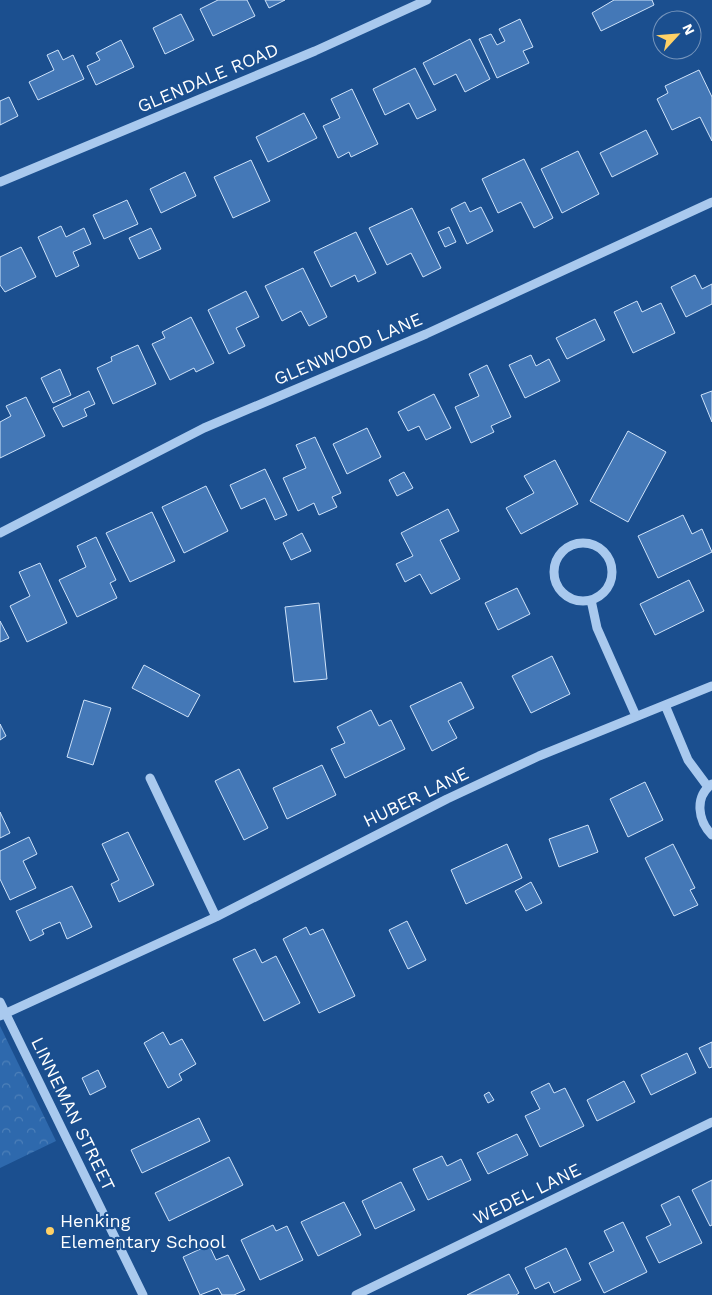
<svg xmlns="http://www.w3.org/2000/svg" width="712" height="1295" viewBox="0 0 712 1295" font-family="'Work Sans',sans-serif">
	<defs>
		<pattern id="park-crowns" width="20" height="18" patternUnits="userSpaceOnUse" patternTransform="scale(1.25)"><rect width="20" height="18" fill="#2e69ad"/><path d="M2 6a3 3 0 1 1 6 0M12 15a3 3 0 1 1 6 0" fill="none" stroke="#4d80b9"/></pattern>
	</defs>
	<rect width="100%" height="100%" fill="#1b4f8f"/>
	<path fill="url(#park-crowns)" d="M0,1026L56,1141L0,1168Z"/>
	<path fill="#4478b7" stroke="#cfe3fa" d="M218,0H247L255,16L213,36L200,9Z
		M265,0H285L269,8Z
		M614,0H652L654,5L601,31L592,13Z
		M181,14L194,40L165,54L153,28Z
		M520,19L533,47L523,51L529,63L497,78L479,39L491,34L497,45L505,41L499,29Z
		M470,39L490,79L465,92L456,74L434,85L423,63Z
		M121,40L134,67L96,85L87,66L100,60L96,53Z
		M58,50L63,60L73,55L84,79L38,100L29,82L54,70L47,55Z
		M415,68L436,110L417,119L409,103L385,115L373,89Z
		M699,70L712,97V141L700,117L672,130L657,99L668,93L665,86Z
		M352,89L378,144L351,157L349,152L338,158L323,126L340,118L331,99Z
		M9,97L18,116L0,125V101Z
		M304,113L317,138L268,162L256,137Z
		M646,130L658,154L612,177L600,153Z
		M578,151L599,194L562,213L541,169Z
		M524,159L553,218L534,228L521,202L498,213L482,179Z
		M251,160L270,201L233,218L214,177Z
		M185,172L196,196L161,213L150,189Z
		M127,200L138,224L104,239L93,215Z
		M465,202L470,212L481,207L493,231L467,244L451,209Z
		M412,208L441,268L423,277L411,253L387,265L369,228Z
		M61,226L66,237L84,228L91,244L73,252L79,266L56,277L38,237Z
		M449,227L456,242L445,247L438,232Z
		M151,228L161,249L139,259L129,238Z
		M356,232L376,273L358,282L355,275L331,287L314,252Z
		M21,247L36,277L5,292L0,285V257Z
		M303,268L327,317L309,326L301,311L282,321L265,286Z
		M695,275L702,289L712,284V304L686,317L671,287Z
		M246,291L259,317L236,328L245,346L229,354L208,310Z
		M637,301L642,312L661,303L675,333L633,353L614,312Z
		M191,317L214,363L196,372L194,368L170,380L152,344L165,338L162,332Z
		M595,319L605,340L567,359L556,338Z
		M138,345L156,384L113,404L97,368L112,361L111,357Z
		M531,355L536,366L549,359L560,381L525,398L509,365Z
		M487,365L511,417L491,426L494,432L471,443L455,407L479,396L469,374Z
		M60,369L71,395L53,403L41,378Z
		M89,391L95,404L84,409L87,416L63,427L53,408Z
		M712,391V422L701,395Z
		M434,394L451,428L426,440L419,426L408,431L398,412Z
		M26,397L45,436L0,458V422L11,416L6,406Z
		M367,428L381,457L347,474L333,444Z
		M628,431L666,452L628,522L590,501Z
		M315,437L341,493L332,497L337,507L319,515L314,503L298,511L283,478L306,468L296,445Z
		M555,460L578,504L521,534L506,508L534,493L524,476Z
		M265,469L287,515L275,520L265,498L241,509L230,485Z
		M404,472L413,488L397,496L389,480Z
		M206,486L228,531L184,553L162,507Z
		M448,509L459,531L440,540L460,579L431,594L420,574L405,582L396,564L413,556L401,533Z
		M152,512L175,561L130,582L106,533Z
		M683,515L692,534L702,529L712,552L658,578L638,536Z
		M302,533L311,551L291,560L283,543Z
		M96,537L116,580L110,583L117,598L77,617L59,580L86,567L77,546Z
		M40,563L67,623L27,642L10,606L30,596L19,572Z
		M689,580L704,611L655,635L640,604Z
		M517,588L530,614L498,630L485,603Z
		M319,603L327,679L294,682L285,607Z
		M0,621L9,638L0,642Z
		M552,656L570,694L531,713L512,676Z
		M144,665L200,695L188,717L132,688Z
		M461,682L474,708L448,721L457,738L432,751L410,706Z
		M84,700L111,708L93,765L67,757Z
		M371,710L379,726L391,720L405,749L345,778L331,749L345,743L337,727Z
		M0,724L6,736L0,740Z
		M322,765L336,795L287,819L273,788Z
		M239,769L268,828L244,840L215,781Z
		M645,782L663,820L628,837L610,799Z
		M0,812L10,833L0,838Z
		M588,825L598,852L559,867L549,839Z
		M128,832L154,885L119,902L111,884L119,880L102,844Z
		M29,837L37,854L23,861L36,888L10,900L0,879V851Z
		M507,844L522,878L466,904L451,870Z
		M673,844L695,888L690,890L698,905L674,916L645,858Z
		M531,882L542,903L526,911L515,891Z
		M72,886L92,927L67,939L60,922L42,930L44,934L30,941L16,911Z
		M407,921L426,960L408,969L389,930Z
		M306,927L310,935L323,929L355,996L319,1013L283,939Z
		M255,949L262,963L276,956L300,1003L264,1021L233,959Z
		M163,1032L170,1045L182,1039L196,1064L179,1074L182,1080L168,1088L144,1043Z
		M712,1042V1067L709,1068L699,1048Z
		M687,1053L696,1073L651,1095L641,1075Z
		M98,1070L106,1087L90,1095L82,1078Z
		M624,1081L635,1102L597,1121L587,1100Z
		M549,1083L554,1093L565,1088L584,1126L540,1147L525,1116L540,1109L531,1092Z
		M489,1092L494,1100L488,1103L484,1095Z
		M199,1118L210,1141L142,1173L131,1150Z
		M517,1134L528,1155L488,1174L477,1153Z
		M442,1156L447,1166L461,1159L471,1180L428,1200L413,1169Z
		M229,1157L243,1185L169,1221L155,1193Z
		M712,1180V1225L710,1226L692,1190Z
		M401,1182L415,1210L375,1229L362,1201Z
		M679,1196L702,1243L659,1263L646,1237L671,1225L661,1205Z
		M344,1202L361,1235L318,1256L301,1222Z
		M623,1222L647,1272L604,1293L589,1263L614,1251L604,1231Z
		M273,1225L276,1231L287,1226L303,1260L260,1280L241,1240Z
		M209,1245L216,1260L228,1255L245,1290L234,1295H222L218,1288L200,1295L183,1257Z
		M566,1248L581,1280L554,1293L549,1282L535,1289L525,1268Z
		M509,1274L519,1293L516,1295H467Z"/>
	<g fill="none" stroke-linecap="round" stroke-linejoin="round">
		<path stroke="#a9c9ee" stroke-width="9" d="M0,182L315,51L427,0
			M0,533L204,428L426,334L712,202
			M554 572a29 29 0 1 1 58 0a29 29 0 1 1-58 0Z
			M591,600L597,628L636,716
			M665,705L688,760L708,787
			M150,778L216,917
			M712,784C694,797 698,821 712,835
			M0,1002L143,1295
			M0,1016L216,917L447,799L539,756L712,686
			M356,1295L712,1122"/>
	</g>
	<circle fill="#ffd166" stroke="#1b4f8f" stroke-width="2" cx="50" cy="1231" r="5"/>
	<g text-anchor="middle" stroke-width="4.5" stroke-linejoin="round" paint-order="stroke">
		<g font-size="18" fill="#fff" stroke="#1b4f8f">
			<text transform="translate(208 78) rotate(-23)" y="6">GLENDALE ROAD</text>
			<text transform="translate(348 349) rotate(-23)" y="6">GLENWOOD LANE</text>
			<text transform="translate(416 797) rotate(-26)" y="6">HUBER LANE</text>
			<text transform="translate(73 1114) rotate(64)" y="6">LINNEMAN STREET</text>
			<text transform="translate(527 1194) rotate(-26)" y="6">WEDEL LANE</text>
		</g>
		<g font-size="18" fill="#fff" stroke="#1b4f8f" text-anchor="start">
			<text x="60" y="1227">Henking<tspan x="60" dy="21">Elementary School</tspan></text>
		</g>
	</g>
	<g transform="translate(677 35) rotate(64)"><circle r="24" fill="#1b4f8f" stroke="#7695bc"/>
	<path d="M0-4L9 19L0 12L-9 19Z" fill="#ffd166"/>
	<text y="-8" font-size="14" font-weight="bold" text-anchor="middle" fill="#ffffff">N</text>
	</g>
</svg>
